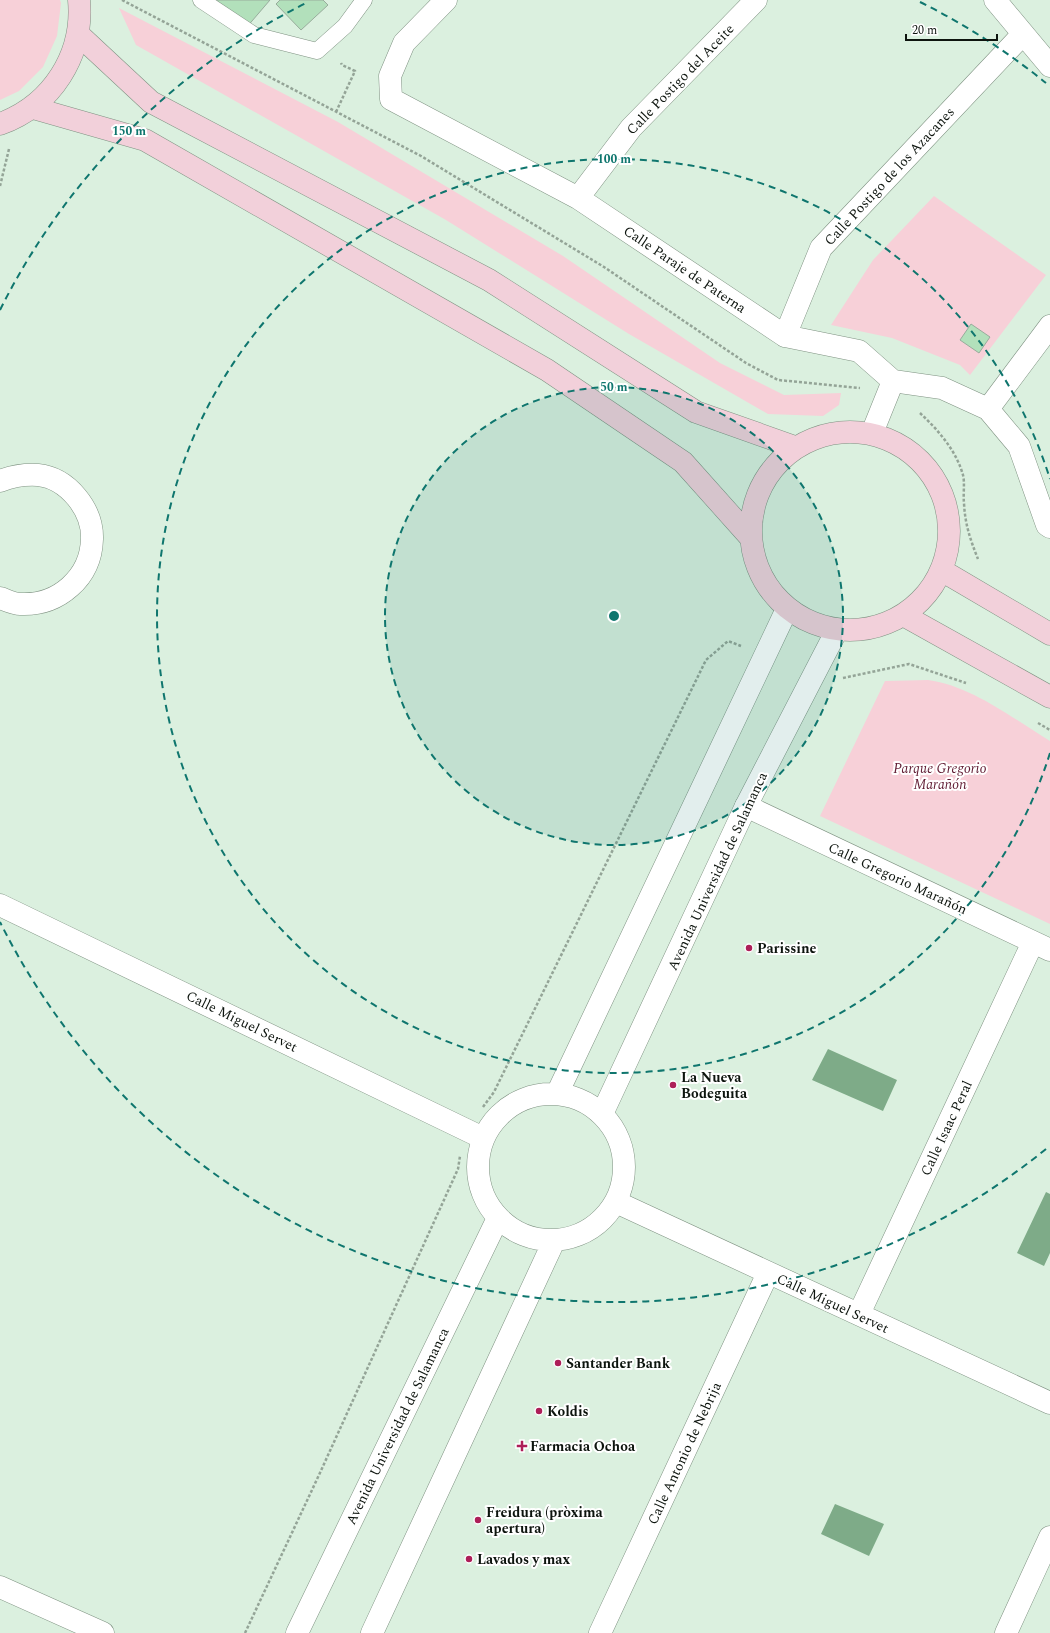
<svg xmlns="http://www.w3.org/2000/svg" width="1050" height="1633" viewBox="0 0 1050 1633" font-family="Spectral,serif">
	<rect width="100%" height="100%" fill="#dbf0df"/>
	<path fill="#f7d0d8" d="M0,0H60L61,3L57,36L43,67L19,91L0,100Z
		M119,8L338,122L563,256L720,363L784,395L841,393L839,405L823,416L768,414L629,334L446,220L136,45Z
		M934,196L1046,275L970,375L960,365L892,338L831,325L873,260Z
		M928,680C972,686 1012,718 1050,741V924L820,816L885,681Z"/>
	<path fill="#7eab88" d="M828,1049L897,1080L883,1111L812,1080Z
		M1046,1192L1050,1194V1253L1044,1266L1017,1253Z
		M835,1504L884,1524L869,1556L821,1534Z"/>
	<path fill="#b2e0bb" stroke="#98ac9c" d="M214,0H270L246,28Z
		M280,0H323L328,5L301,30L276,4Z
		M971,324L990,337L979,353L960,340Z"/>
	<g fill="none" stroke-linecap="round" stroke-linejoin="round">
		<g stroke="#7f9282" stroke-width="17">
			<path id="service" d="M201,0L254,35L317,51L345,26L364,0"/>
		</g>
		<g stroke="#7f9282" stroke-width="23">
			<path id="minor" d="M446,0L404,43L390,76L391,99L578,198L785,336L859,351L893,381L942,388L988,409L1019,446L1047,525L1050,527
				M995,0L1050,66
				M578,198L631,128L756,0
				M785,336L821,248L1023,34
				M988,409L1050,326
				M872,433L893,381
				M0,481C13,476 24,474 38,475C68,478 93,510 92,539C91,578 58,606 20,604C14,604 6,600 0,598
				M746,806L1050,950
				M0,905L483,1138
				M616,1202L1050,1403
				M859,1314L1033,942
				M600,1633L768,1273
				M1006,1633L1050,1537"/>
		</g>
		<g stroke="#7f9282" stroke-width="23">
			<path id="tertiary" d="M557,1094L787,609
				M478 1167a73 73 0 1 1 146 0a73 73 0 1 1-146 0Z
				M602,1114L746,806L837,630
				M0,1587L103,1633
				M297,1633L498,1218
				M372,1633L553,1243"/>
		</g>
		<g stroke="#7f9282" stroke-width="23">
			<path id="secondary" d="M78,34L151,102L489,280L696,412L795,447
				M33,108L145,140L547,370L683,462L750,537
				M0,124C52,105 84,55 79,0
				M751 531a99 99 0 1 1 198 0a99 99 0 1 1-198 0Z
				M941,570L1050,634
				M903,615L1050,697"/>
		</g>
		<path stroke="#94a497" stroke-width="2.5" stroke-dasharray="3 2" stroke-linecap="butt" d="M122,0L421,156L604,267L746,363L778,380L860,388
			M336,112L355,71L342,65L341,63
			M0,186L9,149
			M920,413C938,430 956,450 963,475C965,483 963,494 964,503C965,524 970,539 978,559
			M843,678L909,664L966,683
			M1038,723L1050,730
			M483,1107L494,1092L706,660L728,641L741,646
			M245,1633L319,1475L458,1169L460,1156"/>
		<use href="#service" stroke="#fff" stroke-width="16"/>
		<use href="#minor" stroke="#fff" stroke-width="22"/>
		<use href="#tertiary" stroke="#fff" stroke-width="22"/>
		<use href="#secondary" stroke="#f2d0da" stroke-width="22"/>
	</g>
	<circle cx="614" cy="616" r="229" fill="#0f766e" fill-opacity=".12"/>
	<g fill="none" stroke="#0f766e" stroke-width="2" stroke-dasharray="7 5">
		<circle cx="614" cy="616" r="229"/>
		<path d="M1050 753A457 457 0 1 1 1050 479"/>
		<path d="M1046 1149A686 686 0 0 1 0 922M0 310A686 686 0 0 1 308 2M920 2A686 686 0 0 1 1046 83"/>
	</g>
	<g fill="#ad1e58" stroke="#fff" stroke-width="1.5">
		<circle cx="749" cy="948" r="4"/>
		<circle cx="673" cy="1085" r="4"/>
		<circle cx="558" cy="1363" r="4"/>
		<circle cx="539" cy="1411" r="4"/>
		<path d="M520 1440h4v4h4v4h-4v4h-4v-4h-4v-4h4z"/>
		<circle cx="478" cy="1520" r="4"/>
		<circle cx="469" cy="1559" r="4"/>
	</g>
	<g text-anchor="middle" stroke-width="4" stroke-linejoin="round" paint-order="stroke">
		<g font-size="14" fill="#0d140e" stroke="#fff">
			<text transform="translate(680 79) rotate(-46)" y="5">Calle Postigo del Aceite</text>
			<text transform="translate(889 176) rotate(-47)" y="5">Calle Postigo de los Azacanes</text>
			<text transform="translate(685 269) rotate(34)" y="5">Calle Paraje de Paterna</text>
			<text transform="translate(717 871) rotate(-65)" y="5">Avenida Universidad de Salamanca</text>
			<text transform="translate(898 878) rotate(25)" y="5">Calle Gregorio Marañón</text>
			<text transform="translate(242 1021) rotate(26)" y="5">Calle Miguel Servet</text>
			<text transform="translate(946 1128) rotate(-65)" y="5">Calle Isaac Peral</text>
			<text transform="translate(833 1303) rotate(25)" y="5">Calle Miguel Servet</text>
			<text transform="translate(397 1426) rotate(-64)" y="5">Avenida Universidad de Salamanca</text>
			<text transform="translate(684 1453) rotate(-65)" y="5">Calle Antonio de Nebrija</text>
		</g>
		<g font-size="14" font-style="italic" fill="#601c33" stroke="#fff">
			<text x="940" y="773">Parque Gregorio<tspan x="940" dy="16">Marañón</tspan></text>
		</g>
		<g font-size="14" font-weight="bold" fill="#0d140e" stroke="#fff" text-anchor="start">
			<text x="757" y="953">Parissine</text>
			<text x="681" y="1082">La Nueva<tspan x="681" dy="16">Bodeguita</tspan></text>
			<text x="566" y="1368">Santander Bank</text>
			<text x="547" y="1416">Koldis</text>
			<text x="530" y="1451">Farmacia Ochoa</text>
			<text x="486" y="1517">Freidura (pròxima<tspan x="486" dy="16">apertura)</tspan></text>
			<text x="477" y="1564">Lavados y max</text>
		</g>
	</g>
	<circle cx="614" cy="616" r="6" fill="#0f766e" stroke="#fff" stroke-width="2"/>
	<g font-size="12" text-anchor="middle" font-weight="bold" fill="#0f766e" stroke="#fff" stroke-width="4" stroke-linejoin="round" paint-order="stroke">
		<text x="129" y="135">150 m</text>
		<text x="614" y="163">100 m</text>
		<text x="614" y="391">50 m</text>
	</g>
	<path d="M906 34v6h91v-6" fill="none" stroke="#0d140e" stroke-width="2"/>
	<text x="912" y="34" font-size="12" fill="#0d140e" stroke="#ffffff" stroke-width="3" paint-order="stroke">20 m</text>
</svg>
